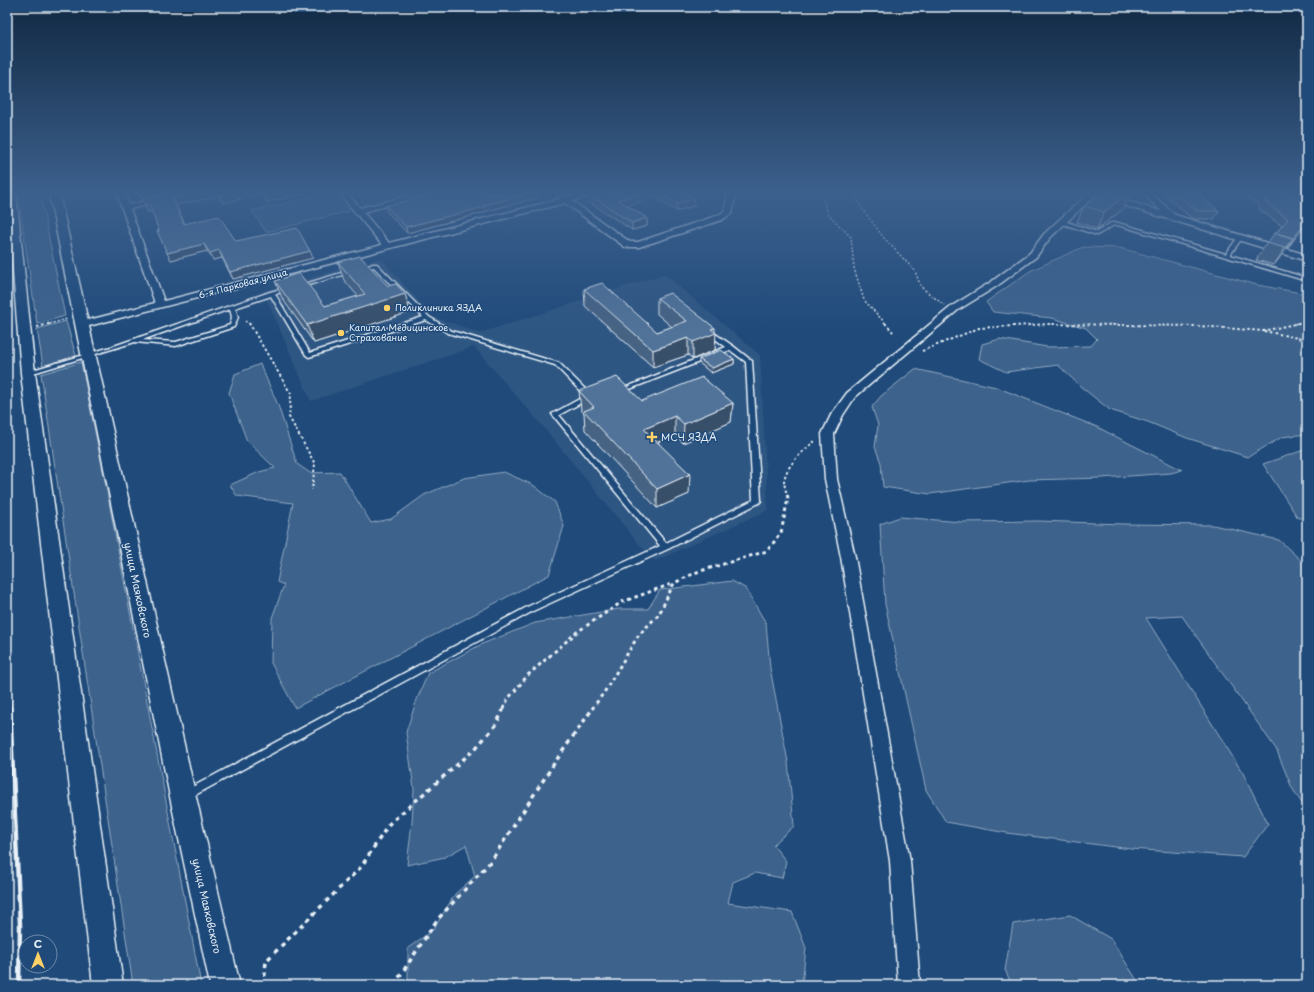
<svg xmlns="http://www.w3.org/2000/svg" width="1314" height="992" viewBox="0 0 1314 992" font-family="'Playpen Sans',sans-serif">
	<rect width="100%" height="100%" fill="#1f4a7a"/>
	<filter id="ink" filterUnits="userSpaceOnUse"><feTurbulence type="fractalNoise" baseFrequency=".025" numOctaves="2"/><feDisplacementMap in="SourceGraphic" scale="8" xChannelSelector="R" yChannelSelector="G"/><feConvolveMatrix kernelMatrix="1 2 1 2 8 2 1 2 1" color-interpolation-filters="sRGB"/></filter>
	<g filter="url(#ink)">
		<path fill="#2e5683" d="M378,259L383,260L431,316L480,333L664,274L760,355L768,510L655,561L638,543L545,429L474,347L311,401L263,291Z"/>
		<path fill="#3c628c" stroke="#92aac2" d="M18,194H40L65,316L37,324Z
			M325,194H334L350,211L266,232L252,211Z
			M357,194H415L366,206Z
			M1083,247L1120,248L1257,285L1307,294V434L1282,437L1248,457L1187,438L1148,422L1110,410L1080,386L1058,365L1006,372L979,359L982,344L1000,339L1047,347L1091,346L1097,339L1086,328L1052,318L993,312L986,302L1030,271Z
			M66,321L76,356L43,366L37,329Z
			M81,362L105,481L201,985H133L41,374Z
			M260,364L278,405L297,464L310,473L340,472L371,523L391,519L424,495L464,478L504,472L533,485L555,502L564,526L549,575L295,708L271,663L272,618L284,585L277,582L293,503L237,496L230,485L259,472L275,468L247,441L229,393L235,374Z
			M915,369L996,387L1097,427L1182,470L1171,473L1102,478L1029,480L930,494L883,487L881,463L875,447L878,425L872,407L881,396Z
			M1307,449V518H1298L1263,464Z
			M900,517L961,522L1039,521L1123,524L1213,525L1279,540L1307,566V811L1292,788L1276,749L1182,616L1146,618L1244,775L1268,824L1243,857L1131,849L1007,833L946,822L926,790L885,604L880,524Z
			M732,581L745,588L766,623L770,668L788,762L794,826L773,845L786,861L782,878L755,873L733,882L728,903L792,912L806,948L802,985H735L730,982L728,985H408V948L433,930L455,894L475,876L466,845L445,857L407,865L412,822L414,789L406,732L416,702L428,673L482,644L535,623L619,609H648L660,590Z
			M1070,915L1111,939L1140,985H1012L1005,970L1013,924Z"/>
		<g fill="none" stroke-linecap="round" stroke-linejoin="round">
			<g stroke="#e8f1f8" stroke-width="3">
				<path id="lane" d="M1060,221H1064L1097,232L1111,223H1118L1226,254L1238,237H1240L1242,238L1230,255L1307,278V281L1118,225H1114L1097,235L1060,223Z
					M373,264H377L429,317L452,331L559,363L592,396L590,398L559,415L666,543L753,500L746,362L730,350L622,392L620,393L617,391L726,347L706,332L709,330L711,331L733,346L752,361L761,501L759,503L668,549L535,610L186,800L183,798L181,795L183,792L529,606L660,546L552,414L585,396L555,365L448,333L426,320L309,357L306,355L271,296L235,308L238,317L234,327L176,346L135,342L30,374L28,375L25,373L26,372L111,347L270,292L288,287L291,289L290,290L275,294L310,353L423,317L374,267L361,270L359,269ZM230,309L232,317L230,325L176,342L142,340Z
					M348,271L352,272L302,287L298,286Z"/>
			</g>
			<g stroke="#e8f1f8" stroke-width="3">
				<path id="street" d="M117,194H125L129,205L177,194H193L130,209L164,301L382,245L340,194H348L360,208L417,194H432L363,212L389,243L560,199L558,197L559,195H562L568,197L579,194H594L572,201L630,242H638L716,216L724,212L728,194H736L732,213L722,220L639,247H625L565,203L81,328L77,327L76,325L77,323L155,303Z
					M1087,194H1096L1050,238L1036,257L997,286L958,310L855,397L843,415L834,434L837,479L855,557L910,861L920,985H898L890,861L841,557L825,479L822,434L831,415L847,393L952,306L991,282L1030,253L1044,234Z
					M1143,194H1152L1175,215L1307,255V261L1106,200L1105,198L1109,196L1161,211Z"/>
			</g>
			<g stroke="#e8f1f8" stroke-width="3">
				<path id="secondary" d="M7,194H16L35,373L123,985H93L21,373Z
					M49,194H59L196,797L240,985H210L170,797Z"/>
			</g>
			<path stroke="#e8f1f8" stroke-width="1.5" stroke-dasharray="2 2" stroke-linecap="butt" d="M821,194L828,214L851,237L854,268L864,300L886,324
				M855,194L861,207L884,238L915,271L921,287L944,305
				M245,321L249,324
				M49,324L67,319
				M1294,324L1307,321"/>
			<path stroke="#e8f1f8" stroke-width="2" stroke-dasharray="2.5 2.5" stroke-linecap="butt" d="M249,323L291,394L289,417L315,464L312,490
				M885,323L893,332
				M37,327L52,323
				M1264,331L1307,340
				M922,351L979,328L1049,324L1198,326L1263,331L1299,323
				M7,354L11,346
				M786,492C786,489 784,485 784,482C785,466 804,450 815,441"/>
			<path stroke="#e8f1f8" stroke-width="3" stroke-dasharray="3.5 3.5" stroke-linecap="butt" d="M503,709L508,699L528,675L577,632L622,602L674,583
				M592,709L605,691L638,636L659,614L674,583L697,572L767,551L781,533L788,498L786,491"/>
			<path stroke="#e8f1f8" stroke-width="3.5" stroke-dasharray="4.5 4.5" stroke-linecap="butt" d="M264,985L266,961L361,867L389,824L474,750L496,725L504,708
				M394,985L437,920L491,861L555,762L593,708"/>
			<use href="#lane" fill="#1f4a7a" fill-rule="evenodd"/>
			<use href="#street" fill="#1f4a7a" fill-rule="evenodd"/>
			<use href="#secondary" fill="#1f4a7a" fill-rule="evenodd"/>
			<path stroke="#e8f1f8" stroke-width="3.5" d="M7,645L10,709"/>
			<path stroke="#e8f1f8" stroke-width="4.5" d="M10,708L20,925L19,985"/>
		</g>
		<path fill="#466384" stroke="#e8f1f8" d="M138,194H260L222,203L219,196L176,205L185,224L236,241L313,258L233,279L222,258L213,260L207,251L171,260L159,231L152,211L148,212L141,196L139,197Z
			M261,194H301L267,202Z
			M434,194H539L540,197L486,211V212L407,233L387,212L386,206Z
			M586,194H687L694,206L677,211L654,197L627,205L647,218V226L632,230L589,202V200L586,198Z
			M1163,194H1198L1219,211L1214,219H1193Z
			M1243,194H1307V222L1288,248L1287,247L1274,265L1256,260L1267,243L1276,233L1282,226L1259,209L1260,207Z
			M1084,206L1122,210L1097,229L1077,222Z
			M338,262L388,286L405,294L410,312L314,343L282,298L275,281L325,306L358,296L344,280Z
			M584,289L657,332L672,327L657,314V298L715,332V350L693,359L688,355L653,367L585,306Z
			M699,359H734V364L711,373L699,363Z
			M579,391L642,401L733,403L731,422L683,443L675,435L658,442L689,494L657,508L585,430L584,413L581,410Z"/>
		<path fill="#39506b" stroke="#e8f1f8" d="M138,194H168L143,200L141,196L139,197Z
			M193,194H218L219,196L176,205L173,199Z
			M227,194H260L222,203L219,196Z
			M270,194H301L267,202L265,196Z
			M529,194H539L540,197L486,211V212L407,233L406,227L484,205Z
			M639,194H654V197L619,208L618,200Z
			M1128,194H1129L1122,210L1097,229L1104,212Z
			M694,198V206L677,211V204Z
			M149,204L153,211L148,212L145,205Z
			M647,218V226L632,230V223Z
			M1307,221V222L1288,248L1293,239Z
			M1293,238L1282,255L1274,265L1285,248Z
			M204,244L207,251L171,260L167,253Z
			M219,250L222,258L213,260L210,253Z
			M310,251L313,258L233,279L230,272Z
			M405,294L410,312L314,343L307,325Z
			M715,328V333H716L715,350L693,359V342L711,329Z
			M688,338V355L653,367V350Z
			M734,359V364L711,373L712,368Z
			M733,403L731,422L683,443L684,424Z
			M675,416V435L644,448V429Z
			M690,474L689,494L657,508V489Z"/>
		<path fill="#517399" stroke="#e8f1f8" d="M167,194H193L173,199L184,224L219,216L236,241L297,228L310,251L230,272L219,250L210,253L204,244L167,253L157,231H159L149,204L145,205L142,200Z
			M219,194H227L219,196Z
			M434,194H529L484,205L485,207L406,227L386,206Z
			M589,194H639L618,200L647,218L632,223Z
			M662,194H687L694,198L677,204Z
			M1101,194H1128L1104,212L1084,206Z
			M1177,194H1198L1219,211H1197Z
			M1259,194H1289L1307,206V221L1293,239H1292L1293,238L1276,233L1288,219L1264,201H1269Z
			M1275,233L1293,238L1285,248L1267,243Z
			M360,256L388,286L396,284L405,294L307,325L275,281L299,273L325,306L365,294L338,262Z
			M602,283L657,332L687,321L657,298L670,293L715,328L711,329L716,333L693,342L688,338L653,350L584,289Z
			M721,350L734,359L712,368L699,359Z
			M617,377L642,401L702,377L733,403L684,424L675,416L644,429L690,474L657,489L584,411L594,407L579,391Z"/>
	</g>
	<linearGradient id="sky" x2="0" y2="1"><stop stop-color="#112943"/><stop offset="0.58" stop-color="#3c608d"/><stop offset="1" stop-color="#3c608d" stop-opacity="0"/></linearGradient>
	<rect width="1314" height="333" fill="url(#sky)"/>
	<g fill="#ffd166" stroke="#1f4a7a" stroke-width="1.5">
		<circle cx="387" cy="308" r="4"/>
		<circle cx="341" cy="333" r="4"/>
		<path d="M650 431h4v4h4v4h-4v4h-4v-4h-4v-4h4z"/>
	</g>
	<g text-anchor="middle" stroke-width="3" stroke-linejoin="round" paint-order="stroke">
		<g font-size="9" fill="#e8f1f8" stroke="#1f4a7a">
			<text transform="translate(243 284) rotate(-15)" y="3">6-я Парковая улица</text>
		</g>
		<g font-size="9" fill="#e8f1f8" stroke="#1f4a7a" text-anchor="start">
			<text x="395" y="311">Поликлиника ЯЗДА</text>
			<text x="349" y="331">Капитал Медицинское<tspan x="349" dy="10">Страхование</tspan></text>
		</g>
		<g font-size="10" fill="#e8f1f8" stroke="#1f4a7a" text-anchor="start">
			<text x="661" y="441">МСЧ ЯЗДА</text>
		</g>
		<g font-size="10" fill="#e8f1f8" stroke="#1f4a7a">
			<text transform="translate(138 590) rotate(78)" y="4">улица Маяковского</text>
			<text transform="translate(207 906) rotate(77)" y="4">улица Маяковского</text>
		</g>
	</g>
	<rect width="1314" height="992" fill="none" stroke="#1f4a7a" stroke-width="24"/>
	<rect x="12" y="12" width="1290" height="968" fill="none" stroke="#e8f1f8" stroke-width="1.5" filter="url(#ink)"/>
	<g transform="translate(38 954)"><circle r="19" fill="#1f4a7a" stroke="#6f8dac"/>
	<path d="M0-3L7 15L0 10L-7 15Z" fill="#ffd166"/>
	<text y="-6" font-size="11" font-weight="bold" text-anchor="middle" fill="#e8f1f8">С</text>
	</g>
</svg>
